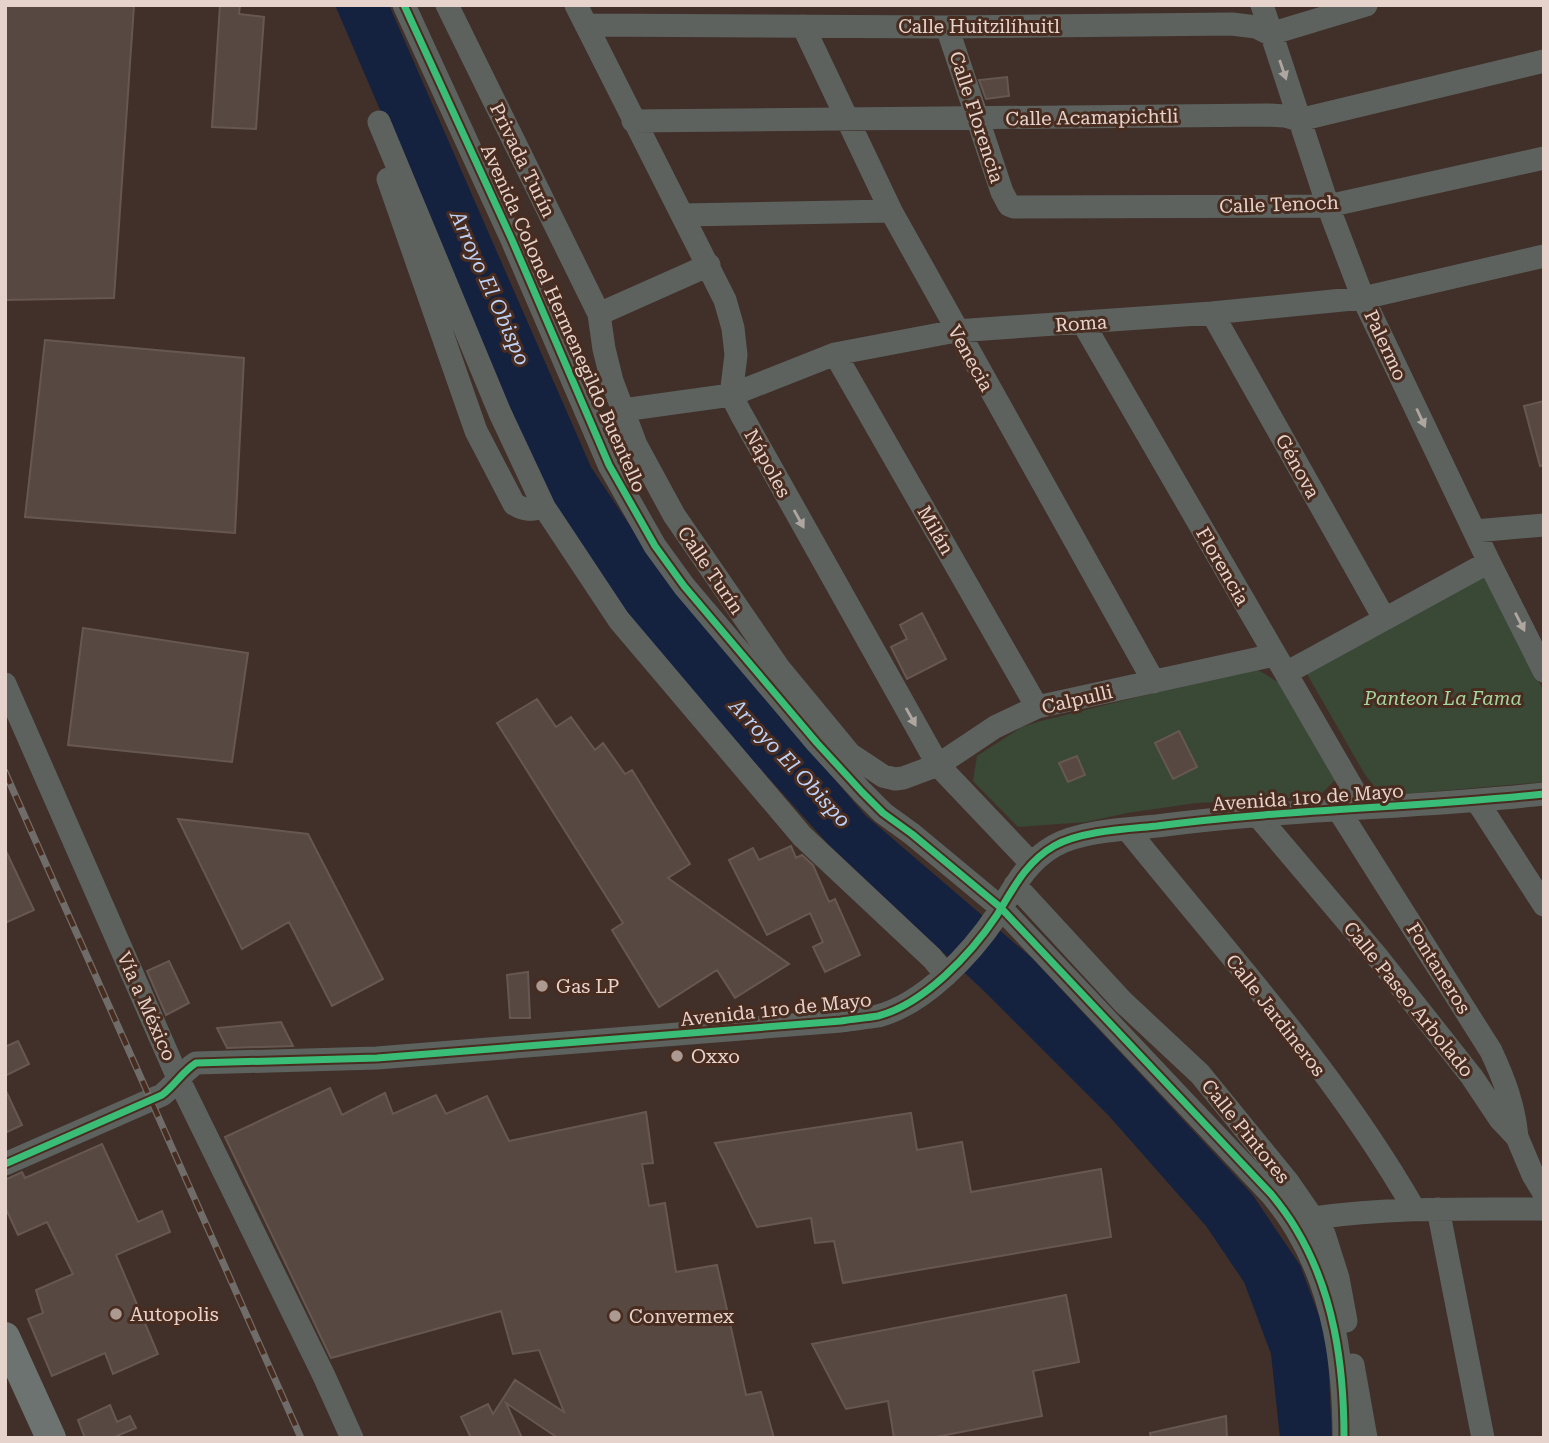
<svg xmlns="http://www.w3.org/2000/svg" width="1549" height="1443" viewBox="0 0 1549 1443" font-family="'Roboto Serif',serif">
	<rect width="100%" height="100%" fill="#403029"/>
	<path fill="#3a4836" d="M1483,572L1544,692V782L1381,796L1364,773L1303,667Z
		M1255,668L1276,681L1282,682L1338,777L1318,797L1196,803L1127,813L1086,822L1018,827L973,781L977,756L1022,727L1041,721Z"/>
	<path fill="#15223f" d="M335,5H389L591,467L670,586L865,815L1032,958L1252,1194L1300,1265L1327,1337L1332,1438H1280L1271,1354L1244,1282L1206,1226L1109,1116L985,992L828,844L625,618L543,489Z"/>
	<path fill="#574841" stroke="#665851" stroke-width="2" d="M5,5H134L114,298L5,300Z
		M220,5H240L239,14L264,17L256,129L212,127Z
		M1007,77L1009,96L986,99L979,80Z
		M45,340L244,358L235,533L25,517Z
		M1544,401V465L1540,466L1524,406Z
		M922,613L946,659L907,679L891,647L907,639L900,625Z
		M83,628L248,653L232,762L68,745Z
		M537,699L556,727L571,717L595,750L603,743L625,774L632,770L690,864L668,878L789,964L735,998L717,970L659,1007L612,930L623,923L497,723Z
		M1179,731L1197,767L1173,779L1155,743Z
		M1077,756L1085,775L1068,782L1059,763Z
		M178,819L308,834L383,979L332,1006L289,922L242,949Z
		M791,846L796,858L802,855L813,865L829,902L835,899L860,955L825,972L813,947L823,942L810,913L767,935L729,860L753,848L759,860Z
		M5,849L34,910L5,923Z
		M169,961L189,1003L166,1015L147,971Z
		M528,972L530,1018H510L507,975Z
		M281,1022L293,1046L227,1048L217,1028Z
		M18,1041L29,1064L5,1076V1047Z
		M330,1088L342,1115L385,1093L393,1114L436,1095L446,1114L487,1096L509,1141L646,1112L653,1163L642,1164L649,1206L665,1203L676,1272L717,1265L746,1395L761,1392L774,1438H558L506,1403L522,1438H471L461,1417L488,1404L493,1414L515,1380L564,1412L539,1350L513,1354L501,1311L331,1358L225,1137Z
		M5,1089L22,1125L5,1133Z
		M911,1113L917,1150L962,1142L971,1192L1101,1169L1111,1237L843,1283L834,1241L815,1243L811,1218L757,1227L715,1143Z
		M102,1144L138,1222L162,1211L170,1232L116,1255L158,1354L113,1374L105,1353L52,1376L28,1319L43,1313L36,1290L73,1274L47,1222L18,1235L5,1207V1180L22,1172L25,1178Z
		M1066,1295L1079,1362L1033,1371L1042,1416L931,1438H894L888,1401L846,1409L812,1344Z
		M110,1405L117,1422L130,1416L136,1428L112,1438H85L78,1420Z
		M1226,1416L1227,1438H1151L1150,1433Z"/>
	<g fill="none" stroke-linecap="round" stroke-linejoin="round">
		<path stroke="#5d625f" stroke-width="23" d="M404,5L512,240L609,465L655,546L684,586L817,743L862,792L883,813L912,834L1000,907L1271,1194C1280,1205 1289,1217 1296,1229C1334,1292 1344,1365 1344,1438
			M447,5L599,314L604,349L612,381L636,445L674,515L779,668L850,754L883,776L895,779L903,778L938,765L995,727L1037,707L1274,655
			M576,5L725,300L733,328L736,355L731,395L741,414L938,765L1031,863
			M1262,5L1328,206L1363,298L1489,562L1544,671
			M587,25L947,27L1232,24L1256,27L1270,34L1366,5
			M803,26L891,211L1154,682
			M947,27L1002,192L1009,205L1014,207L1328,206L1544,158
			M633,121C845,117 1057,118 1268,115L1285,116L1299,120L1544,61
			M379,122L500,413L544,507L619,620L802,836L932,958L946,975
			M388,179L476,431L514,504C525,511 531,510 544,507
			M682,215L891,211
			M1212,313L1384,618
			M599,314L709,265
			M1083,323L1364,808
			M835,354L1037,707
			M623,410L731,395L835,354L956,331L1212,313L1363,298L1544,256
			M1475,531L1544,525
			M1286,673L1489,562
			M5,684L178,1078L324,1376L352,1438
			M1477,801L1544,905
			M1338,809L1491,1051C1504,1079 1514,1105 1517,1137
			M1258,816L1379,959L1472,1077L1500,1119L1517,1137L1533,1175L1544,1193
			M1127,829C1226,952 1335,1071 1414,1209
			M1015,885L1123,1002L1200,1074L1288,1182L1324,1234L1338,1278L1346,1321
			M5,1164L162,1095C175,1085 182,1072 196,1063L377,1058L841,1021C853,1019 866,1018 878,1016C924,1004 971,954 997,915C1013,889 1026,862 1054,846C1080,831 1127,829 1157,826C1286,809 1415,808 1544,794
			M1438,1209L1483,1438
			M1314,1218C1391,1207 1467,1209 1544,1209
			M1353,1365L1366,1438"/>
		<path stroke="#6c7370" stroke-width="30" d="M5,1337L51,1438"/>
		<g stroke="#706c69" stroke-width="7">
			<path id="rail" d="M5,772L301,1438"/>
		</g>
		<use href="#rail" stroke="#492c20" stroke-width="4.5" stroke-dasharray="13" stroke-linecap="butt"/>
		<g stroke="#492c20" stroke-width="11">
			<path id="cycleway" d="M404,5L512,240L609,465L655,546L684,586L817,743L862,792L883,813L912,834L1000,907L1271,1194C1280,1205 1289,1217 1296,1229C1334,1292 1344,1365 1344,1438
				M5,1164L162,1095C175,1085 182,1072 196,1063L377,1058L841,1021C853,1019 866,1018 878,1016C924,1004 971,954 997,915C1013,889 1026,862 1054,846C1080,831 1127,829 1157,826C1286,809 1415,808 1544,794"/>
		</g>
		<use href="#cycleway" stroke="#3abd76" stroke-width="7"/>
	</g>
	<defs><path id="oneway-solid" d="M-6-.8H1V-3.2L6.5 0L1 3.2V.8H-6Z" transform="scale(1.75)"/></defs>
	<g fill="#afa6a0">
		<use href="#oneway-solid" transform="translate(1283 70) rotate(71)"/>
		<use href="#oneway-solid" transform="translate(1421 418) rotate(65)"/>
		<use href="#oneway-solid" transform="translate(799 519) rotate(61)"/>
		<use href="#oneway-solid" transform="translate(1520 622) rotate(63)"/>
		<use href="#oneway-solid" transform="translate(911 717) rotate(61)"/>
	</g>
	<g fill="#ac9a92" stroke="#492c20" stroke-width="2.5">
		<circle cx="542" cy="986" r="7"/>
		<circle cx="677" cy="1056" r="7"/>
		<circle cx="116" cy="1314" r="7"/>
		<circle cx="615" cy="1316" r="7"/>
	</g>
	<g text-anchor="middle" stroke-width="6" stroke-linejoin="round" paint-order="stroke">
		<g font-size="19" fill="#e6d3cb" stroke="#492c20">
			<text x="979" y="33">Calle Huitzilíhuitl</text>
			<text transform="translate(977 117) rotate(72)" y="7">Calle Florencia</text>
			<text transform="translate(1092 117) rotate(-1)" y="7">Calle Acamapichtli</text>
			<text transform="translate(523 160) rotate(64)" y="7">Privada Turín</text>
			<text transform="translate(1279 204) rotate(-2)" y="7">Calle Tenoch</text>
			<text transform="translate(564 318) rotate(66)" y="7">Avenida Colonel Hermenegildo Buentello</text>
			<text transform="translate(1081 323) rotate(-4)" y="7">Roma</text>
			<text transform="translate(1386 345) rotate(65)" y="7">Palermo</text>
			<text transform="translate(971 358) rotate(61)" y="7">Venecia</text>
			<text transform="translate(768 463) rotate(61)" y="7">Nápoles</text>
			<text transform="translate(1298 466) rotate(61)" y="7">Génova</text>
			<text transform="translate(936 530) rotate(60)" y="7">Milán</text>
			<text transform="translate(1223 566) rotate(60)" y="7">Florencia</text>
			<text transform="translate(711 570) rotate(56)" y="7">Calle Turín</text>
			<text transform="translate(1077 699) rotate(-13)" y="7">Calpulli</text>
			<text transform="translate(1308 797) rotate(-4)" y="7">Avenida 1ro de Mayo</text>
			<text transform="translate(1439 968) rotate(58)" y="7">Fontaneros</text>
			<text transform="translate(1409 999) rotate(51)" y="7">Calle Paseo Arbolado</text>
			<text transform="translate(147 1006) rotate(66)" y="7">Vía a México</text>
			<text transform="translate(776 1009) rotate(-6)" y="7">Avenida 1ro de Mayo</text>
			<text transform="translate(1276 1015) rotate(52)" y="7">Calle Jardineros</text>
			<text transform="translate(1246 1131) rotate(51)" y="7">Calle Pintores</text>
		</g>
		<g font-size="19" font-style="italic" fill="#a2d7a0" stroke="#492c20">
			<text x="1443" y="705">Panteon La Fama</text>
		</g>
		<g font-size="19" fill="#e6d3cb" stroke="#492c20" text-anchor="start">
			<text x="556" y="993">Gas LP</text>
			<text x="691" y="1063">Oxxo</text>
			<text x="130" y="1321">Autopolis</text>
			<text x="629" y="1323">Convermex</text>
		</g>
		<g font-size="21" font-style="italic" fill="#bed2f7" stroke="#492c20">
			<text transform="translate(490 288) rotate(66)" y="7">Arroyo El Obispo</text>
			<text transform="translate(790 763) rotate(47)" y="7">Arroyo El Obispo</text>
		</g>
	</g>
	<rect width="1549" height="1443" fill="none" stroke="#e6d3cb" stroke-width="14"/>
</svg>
